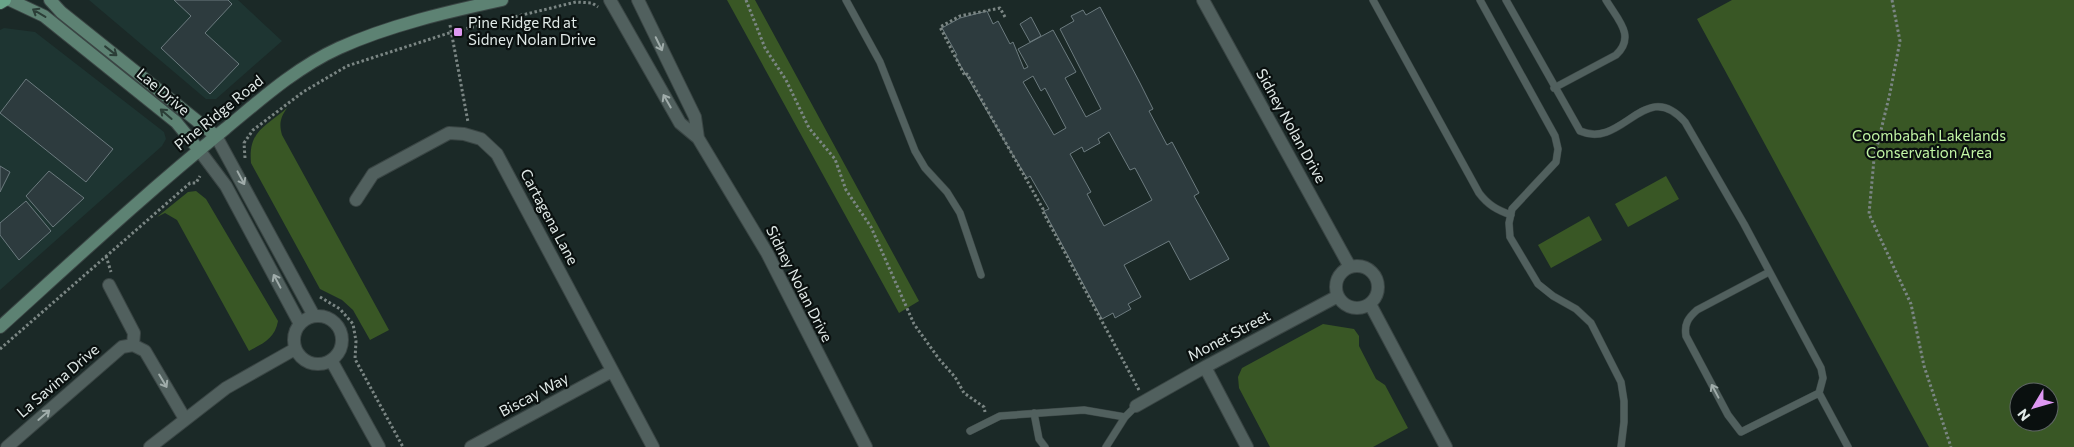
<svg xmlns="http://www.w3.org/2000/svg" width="2074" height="447" viewBox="0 0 2074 447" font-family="Commissioner,sans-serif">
	<rect width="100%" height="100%" fill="#1b2927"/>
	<path fill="#1e3532" d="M89,0H238L282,41L216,99H206Z
		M4,28L35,32L164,132L166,139L162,146L0,290V30Z"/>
	<path fill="#395725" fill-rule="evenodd" d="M727,0H755L919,301L899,313Z
		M1732,0H2074V447H1929L1697,19ZM2019,392H2049V422H2019Z
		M287,108C280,118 279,124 282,135L389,330L370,340L353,310L342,300L320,289L251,163C248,131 265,127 287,108Z
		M1666,176L1679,199L1628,227L1615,204Z
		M196,191L206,199L278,321C275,338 264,343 249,351L177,220L165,213L157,217L188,192Z
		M1589,216L1602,240L1551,268L1538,245Z
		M1323,324L1354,329L1359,336V346L1376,379L1385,385L1408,428L1373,447H1270L1239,388L1238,377L1242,368Z"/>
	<path fill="#2d3b3e" stroke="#6c7b7f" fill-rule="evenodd" d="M174,0H228L232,4L205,33L239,64L210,94L161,48L191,16Z
		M1100,7L1140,83L1153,109L1149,111L1167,145L1172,142L1199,193L1194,196L1229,259L1190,280L1169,241L1124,265L1141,297L1128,304L1131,309L1115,318L1113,313L1102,319L1044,211L1049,209L1030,176L1027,178L1008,147L955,56L957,55L942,28L960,18L987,11L993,24L998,21L1010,44L1013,42L1024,69L1028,67L1018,49L1053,30L1076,72L1065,78L1086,117L1101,109L1060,29L1074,21L1071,16L1083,10L1086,15ZM1033,76L1041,91L1045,88L1066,128L1054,135L1023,82ZM1109,132L1130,170L1135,168L1152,200L1104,226L1087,194L1091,192L1070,154L1082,147L1084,152L1100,143L1098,139Z
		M1031,17L1041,36L1030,42L1020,24Z
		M26,79L113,149L86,182L0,113Z
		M0,166L10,172L0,192Z
		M49,171L84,198L53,227L26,196Z
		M26,201L51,231L19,260L0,235V223Z"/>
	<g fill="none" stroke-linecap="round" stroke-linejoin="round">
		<g stroke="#3a4544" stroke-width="8">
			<path id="lane" d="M846,0L880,62L915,151L925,168L947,192L960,213L981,275
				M1373,0L1479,193C1488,205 1497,210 1511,215
				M1480,0L1555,136L1558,149L1556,162L1512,209L1509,223L1510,237L1538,284L1553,296L1576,309L1591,323L1621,382L1624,401V422L1621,447
				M1506,0L1580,131C1623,150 1645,76 1685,122L1744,224L1821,368L1823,378L1819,393L1741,432L1728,415L1686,336C1684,324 1688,318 1697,310L1769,272
				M1554,88L1616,55C1636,36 1618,20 1606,0
				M1819,393L1848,447
				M1034,413L1039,439L1045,447
				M970,431L1000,416L1084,410L1125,417
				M1106,447L1125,417L1136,406"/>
		</g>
		<g stroke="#3a4544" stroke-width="14">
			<path id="street" d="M610,0L680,123L698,138L767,253L866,447
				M638,0L695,117L698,138
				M1203,0L1350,267
				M216,136L314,316
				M199,150L226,186L300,324
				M356,200L373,174L449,133L464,134L481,139L497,154L653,447
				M1336 287a21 21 0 1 1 42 0a21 21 0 1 1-42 0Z
				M109,285L134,333L133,345
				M1370,304L1446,447
				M294 340a24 24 0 1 1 48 0a24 24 0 1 1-48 0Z
				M331,360L379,447
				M1205,367L1247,447
				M1136,406L1205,367L1338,296
				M7,447L122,347L133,345L145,351L185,419
				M150,447L226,388L295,349
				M471,447L612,371"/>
		</g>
		<g stroke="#3a4544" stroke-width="14">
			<path id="secondary" d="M10,0L44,16L176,122L199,150
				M50,0L61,12L216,136
				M0,327C74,260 147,192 225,129C260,100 297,67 339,48C390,25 447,12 502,0"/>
		</g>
		<g stroke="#3a4544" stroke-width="14">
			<path id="primary" d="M0,3L5,0"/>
		</g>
		<path stroke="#7b8684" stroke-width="3" stroke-dasharray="2.5 2.5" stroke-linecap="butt" d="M746,0L765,48L786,80L809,128L835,159L846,190L871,227L914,324L939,359L955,377L964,393L984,407L985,412
			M1892,0L1900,41L1890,93L1874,159L1869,214L1911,304L1924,366L1951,447
			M1005,17L1000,8L960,16L940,27L965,76L967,74L1043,209L1042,210L1139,390
			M450,25L468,122
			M245,158L244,143L253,130L303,92L347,66L452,32L576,2L592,3L598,7
			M106,256L111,272
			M320,297L340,309L353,324L356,341L355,359L403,447
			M0,349L190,183H196L200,176"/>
		<use href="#lane" stroke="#51605e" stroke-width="7"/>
		<use href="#street" stroke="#51605e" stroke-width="12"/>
		<use href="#secondary" stroke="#5d8273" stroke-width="12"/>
		<use href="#primary" stroke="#69a489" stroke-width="12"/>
	</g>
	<defs><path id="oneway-shaft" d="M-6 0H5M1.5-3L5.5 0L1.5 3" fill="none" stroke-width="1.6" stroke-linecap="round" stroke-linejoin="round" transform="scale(1.25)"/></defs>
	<g stroke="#2b3e37">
		<use href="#oneway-shaft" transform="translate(39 13) rotate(-149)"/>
		<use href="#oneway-shaft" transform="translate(111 51) rotate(38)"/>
		<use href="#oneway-shaft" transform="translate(166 114) rotate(-139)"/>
	</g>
	<g stroke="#a0acaa">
		<use href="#oneway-shaft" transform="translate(659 44) rotate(64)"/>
		<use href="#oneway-shaft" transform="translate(667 101) rotate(-120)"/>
		<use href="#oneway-shaft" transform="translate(241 178) rotate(62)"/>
		<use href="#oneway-shaft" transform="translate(277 281) rotate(-118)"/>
		<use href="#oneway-shaft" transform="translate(163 381) rotate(59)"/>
		<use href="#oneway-shaft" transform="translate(1715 391) rotate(-118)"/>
		<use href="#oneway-shaft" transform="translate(44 415) rotate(-41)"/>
	</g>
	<rect fill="#de98f2" stroke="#0a100f" stroke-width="2" x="453" y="27" width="10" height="10" rx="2.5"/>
	<g text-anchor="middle" stroke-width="4.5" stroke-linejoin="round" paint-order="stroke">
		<g font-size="15" fill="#e1eae8" stroke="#0a100f" text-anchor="start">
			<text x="468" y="28">Pine Ridge Rd at<tspan x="468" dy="17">Sidney Nolan Drive</tspan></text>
		</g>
		<g font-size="15" fill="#e1eae8" stroke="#0a100f">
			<text transform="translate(163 92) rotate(40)" y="5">Lae Drive</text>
			<text transform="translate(219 113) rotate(-39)" y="5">Pine Ridge Road</text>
			<text transform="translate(1291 126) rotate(61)" y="5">Sidney Nolan Drive</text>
			<text transform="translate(549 217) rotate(62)" y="5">Cartagena Lane</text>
			<text transform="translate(799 284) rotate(63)" y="5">Sidney Nolan Drive</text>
			<text transform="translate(1229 336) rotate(-28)" y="5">Monet Street</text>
			<text transform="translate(58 381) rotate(-41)" y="5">La Savina Drive</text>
			<text transform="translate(534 395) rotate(-28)" y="5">Biscay Way</text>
		</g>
		<g font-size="15" fill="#c2f6a5" stroke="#0a100f">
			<text x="1929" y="141">Coombabah Lakelands<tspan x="1929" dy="17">Conservation Area</tspan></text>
		</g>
	</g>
	<g transform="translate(2034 407) rotate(232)"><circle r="24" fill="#0a100f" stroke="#606766"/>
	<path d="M0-4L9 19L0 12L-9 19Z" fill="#de98f2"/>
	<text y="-8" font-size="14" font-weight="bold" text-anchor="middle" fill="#e1eae8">N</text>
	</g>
</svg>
